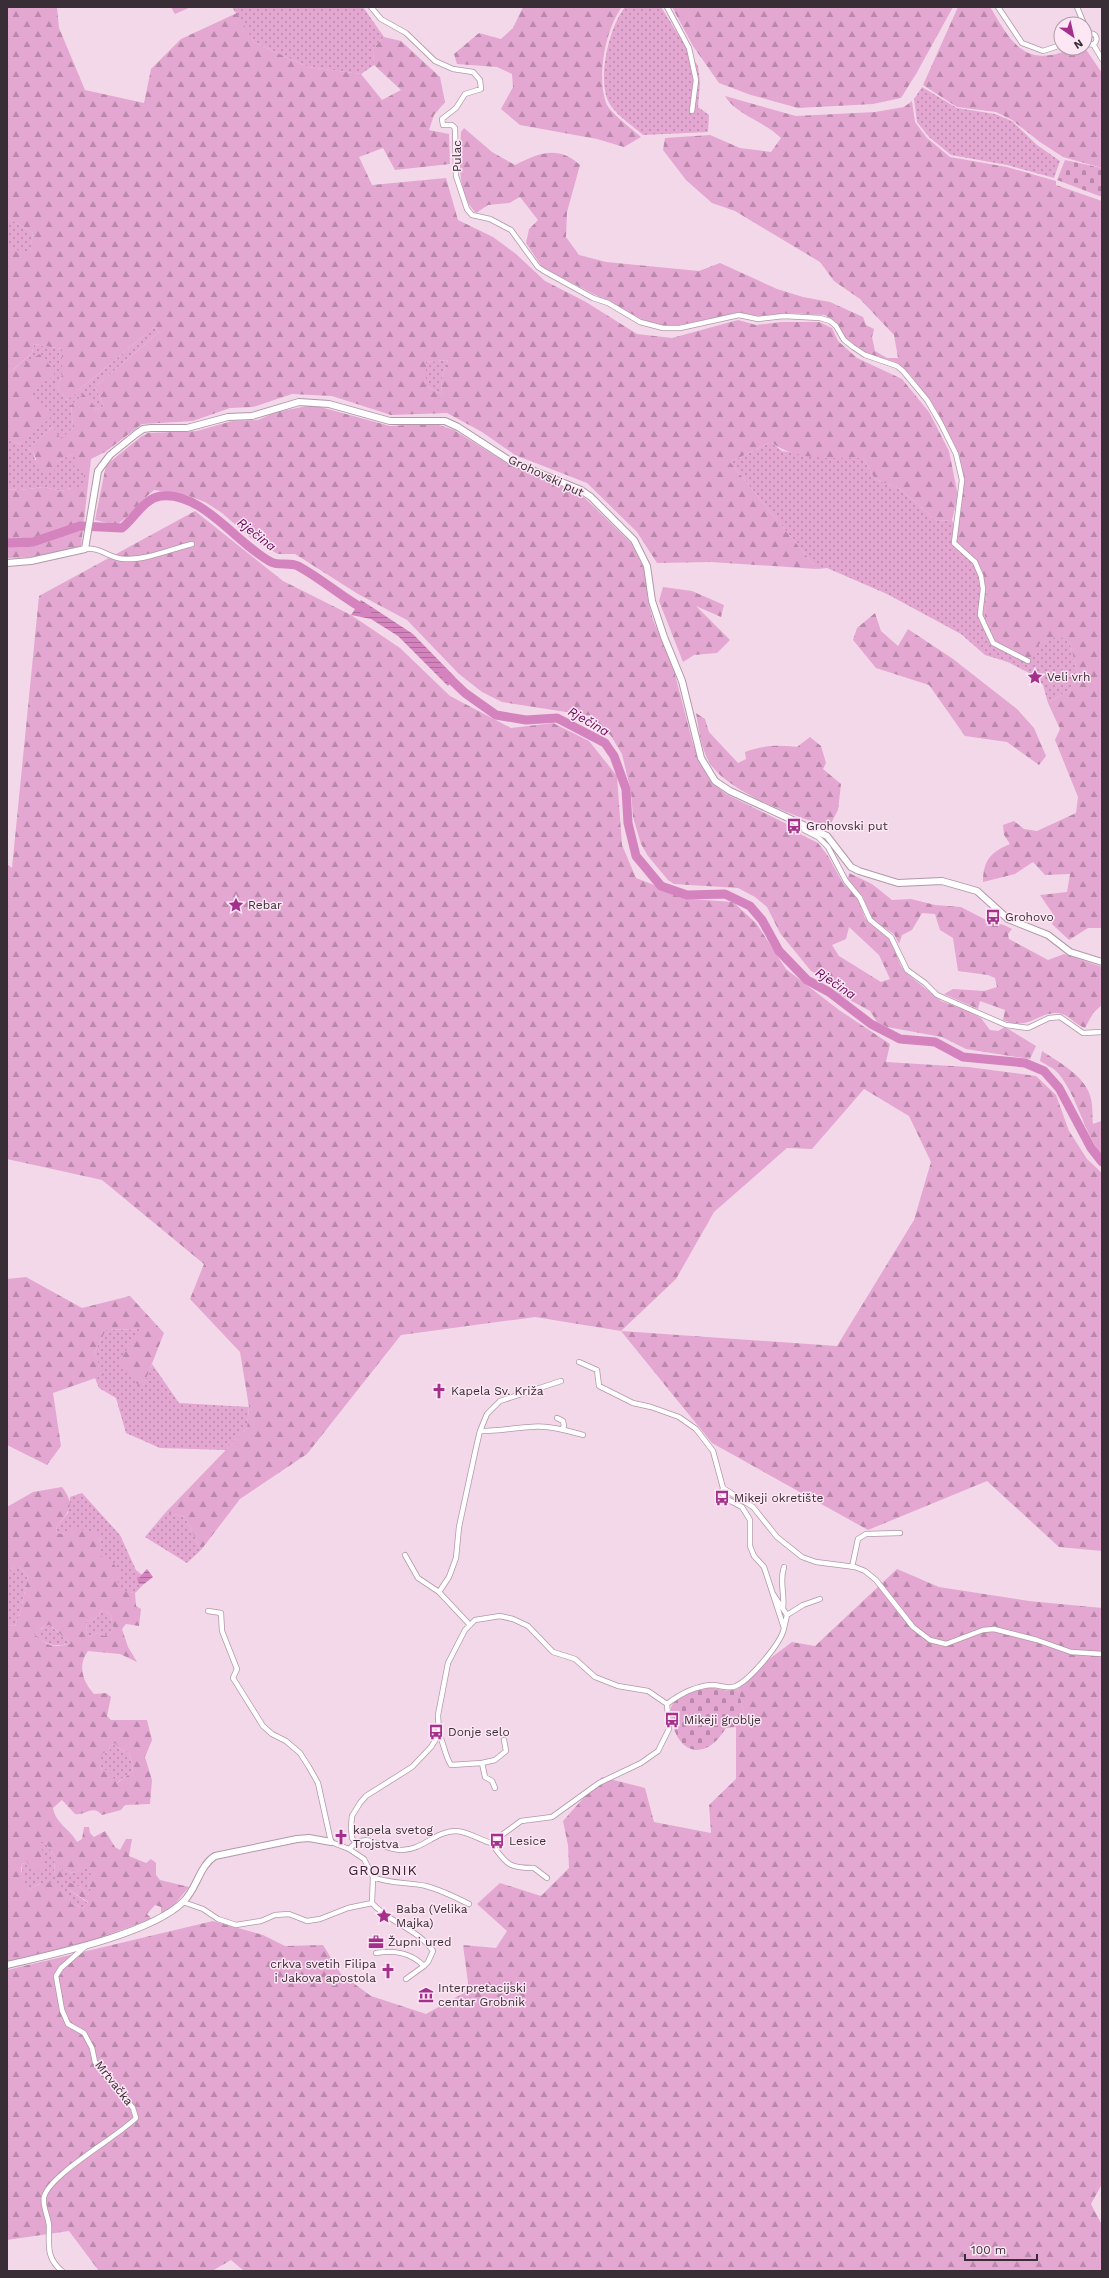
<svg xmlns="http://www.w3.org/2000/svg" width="1109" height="2278" viewBox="0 0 1109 2278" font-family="'Work Sans',sans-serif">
	<defs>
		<pattern id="grass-dots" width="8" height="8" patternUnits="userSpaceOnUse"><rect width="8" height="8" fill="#e3a7d1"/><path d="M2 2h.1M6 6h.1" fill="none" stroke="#b988aa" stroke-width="1.8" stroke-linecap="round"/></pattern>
		<pattern id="forest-firs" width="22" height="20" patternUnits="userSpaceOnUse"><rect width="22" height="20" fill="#e3a7d1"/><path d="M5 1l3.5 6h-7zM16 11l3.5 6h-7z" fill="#b988aa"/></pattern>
		<pattern id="cemetery-stones" width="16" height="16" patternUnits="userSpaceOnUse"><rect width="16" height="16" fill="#e3a7d1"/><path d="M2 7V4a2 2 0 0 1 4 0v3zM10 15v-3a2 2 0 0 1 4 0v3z" fill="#b988aa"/></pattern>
		<pattern id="water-rules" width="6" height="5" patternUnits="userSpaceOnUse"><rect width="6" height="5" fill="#d583be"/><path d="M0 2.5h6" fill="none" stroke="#ae6c9b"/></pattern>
	</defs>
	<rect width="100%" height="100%" fill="#f3d8ea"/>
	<path fill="url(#grass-dots)" d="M232,7H363L384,37L373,48L374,65L361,74L308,67L254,42Z
		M625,7H661L698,66L700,83L698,107L709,115L708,132L643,135C633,126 619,117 611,106C595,85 609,26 625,7Z
		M922,87L957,108L995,114L1012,121L1037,145L1060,161L1054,178L1007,165L951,155L929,137L917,122L914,99Z
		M7,217L33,233L30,253L7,249Z
		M154,327L159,332L95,387L104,406L96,410L86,393L71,405L73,428L61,440L52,427L28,449L33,451L35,460L56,462L72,454L76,456L84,471V488H71L62,491L44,487L20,490L7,489V440L20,444L50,411L33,401L31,388L7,375L32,353L34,344L62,349V375L57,387L67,400Z
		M448,360L442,378L441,394L426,386L425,362Z
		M771,442L782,451L828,458H863L875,479L900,489L937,521L952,520L963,549L976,560L983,574L987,595L985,616L990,626L996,645L1039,644L1059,635L1070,643L1078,675L1069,690L1048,703L1043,685L1033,675L1008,662L985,655L961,634L887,594L827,568L817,569L730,462Z
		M141,1329L142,1388L152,1364L179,1403L249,1407L247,1428L226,1450L160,1448L126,1433L116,1398L99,1388L95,1378L103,1375L94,1353L106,1330Z
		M82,1493L120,1535L136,1570L142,1575L137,1580L139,1584H144L135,1593L123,1591L119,1587L117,1581L98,1555L101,1537L57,1533L56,1527L68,1513L70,1497Z
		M166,1512L185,1517L201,1550L187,1563L145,1537Z
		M14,1567H20L28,1577L20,1614L15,1626L7,1625V1572Z
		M100,1611L107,1612L111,1616L113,1629L110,1633L104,1636L98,1633L87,1637L86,1622L98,1617Z
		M48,1625C57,1629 63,1638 71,1643C54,1648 47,1645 33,1634C39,1631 42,1627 48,1625Z
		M115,1743L119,1748L129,1754L133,1766L132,1772L116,1783C107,1775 93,1766 103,1753L109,1752L110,1746Z
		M39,1842H45L55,1857L54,1876L62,1869L73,1873L90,1866L92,1872L88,1885L91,1890L88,1895L79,1886L68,1889L88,1903L84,1908L72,1904L64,1894L39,1884L28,1890L22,1887V1864L27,1862Z"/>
	<path fill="url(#forest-firs)" fill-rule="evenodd" d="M7,7H57L59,28L85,90L144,103L151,69L181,39L237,13L254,42L308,67L361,74L382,100L401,90L374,65L373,48L384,37L401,41L440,77L445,102L434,115L429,130L449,134L450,164L395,170L383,148L359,157L372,185L446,178L458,220L493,237L516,254L545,281L586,302L637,334L672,338L738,320L756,325L782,322H819L832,328L838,341L857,358L902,379L929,412L949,451L958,496L952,520L937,521L900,489L875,479L863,458C834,458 794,461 771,442L730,462L817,569L711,562L657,563L637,532L587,483L515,455L482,432L447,413L391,415L332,396L292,394L253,407L230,408L193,421L142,424L105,452L91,459L81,546C59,554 31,558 7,558V489L20,490L44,487L62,491L71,488H84V471L74,466L75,456L72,454L56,462L54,472L40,471L33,451L28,449L52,427L61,439L73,428L71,405L86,392L96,410L104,406L95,387L159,332L154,327L67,400L57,387L62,375V349L34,344L32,353L9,373L40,354L51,367L55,376L32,388L33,400L50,411V418L20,444L7,440V249L30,252L33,233L7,217ZM448,360L442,378L441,394L426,386V362Z
		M171,7H191L175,14Z
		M523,7H622C605,29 596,80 607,105C612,114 633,130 641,137L624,147L597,139L520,125L501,109L513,87L512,74L497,67L457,64L454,54L479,33L501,39L513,28Z
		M672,7H953L916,74L901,98L873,104L798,108L751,95L719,83L693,46Z
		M958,7H990C1005,30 1017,61 1051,55C1063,53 1070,48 1084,48L1087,51L1102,73V168L1063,157L1040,142L1012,120L996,112L957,107L923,85Z
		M725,96L796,116L875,112L904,107L912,101L915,122L927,138L950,157L1007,167L1056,181V185L1102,201V928H1088L1069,940L1052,924L1055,917L1040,895L1067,892L1070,874L1045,875L1033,862L1015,874L983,882C983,860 991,852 1010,844L1004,835L1003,825L1014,821L1024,829L1037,831L1076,813L1078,797L1055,740L1060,729L1048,703L1069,690L1078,675L1070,643L1059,636L1039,644L1028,661L995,645L990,626L985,616L987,595L983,574L976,560L958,544L956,537L962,501L964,480L959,454L937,411L910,374L895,362L865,353L845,338L836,322L825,315L789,313L760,316L739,313L679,325L663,326L647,322L542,267L526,243L529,229L538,220L520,197L509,203L488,205L476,213C456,193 460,158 461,132L464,128L492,152L515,165C539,153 558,145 580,165L567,212L566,237L579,255L606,262L699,271L720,263L777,289L803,297L830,302L863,317L866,325L874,329L872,337L875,351L887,358H898L894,335L860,299L834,281L820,262L735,211L712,203L686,180L663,150L665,138L710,135L740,148L771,152L781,138C764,121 736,115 725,96Z
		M313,405L390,426L425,424L439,425L454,430L511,466L580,494L590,503L631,543L645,571L648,601L653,620L672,663L693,744L703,769L713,784L728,795L795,828L802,835L818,843L828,856L843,883L858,899L865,918L890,940L901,966L906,973L941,1001L968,1011L981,1018L990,1030L998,1031L1005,1027L1036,1046L1030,1059L966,1049L942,1037L887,1027L877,1022L870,1011L839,994L825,978L811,971L780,933L767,907L755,897L738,888L674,884L668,880L648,856L641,844L633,817L631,792L622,754L611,736L592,716L502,702L482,692L459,674L407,620L358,594L295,554H278L252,539L222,513L205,502L186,495L154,490C140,501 131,516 116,525L95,520L106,465L142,436L148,433L197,431L232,421L258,420L276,412ZM849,927L879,955L890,979L881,982L839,956L832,945L846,939Z
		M195,511L283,581L351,615L400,648L450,696L511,728L553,723L589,741L617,776L622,845L636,878L690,899L733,902L756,923L786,969L839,1010L890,1044L886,1062L968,1067L1036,1076L1056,1095L1069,1131L1087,1159L1102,1173V1551L1059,1547L987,1481L868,1530L712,1443L621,1331L535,1317L401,1335L307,1454L240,1499L201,1550L185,1517L166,1512L247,1428L249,1407L240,1352L190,1299L204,1264L102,1180L7,1159V864L12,868L39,596ZM864,1089L909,1116L931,1162L914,1220L837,1346L621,1331L676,1279L714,1212L787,1148L812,1149Z
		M663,587L692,591L724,605L721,617L696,606L730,640L717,653L694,655L683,662L659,601Z
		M875,613L881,631L898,646L908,629L953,659L1017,709L1034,728L1046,756L1039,765L1007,742L965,736L929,685L876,668L853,640L857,628Z
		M696,713L705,719L709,732L738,763L746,759L745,752C763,745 779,745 797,747L810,737L821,746L826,763L823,769L841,784L838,810L829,827C796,817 731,793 711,765C701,750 699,730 696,713Z
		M849,873L872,884L892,900L911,899L935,905L961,907L988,921L1004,925L1012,929L1008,934L1009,939L1048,960L1064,954L1102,967V1005L1093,1013L1085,1028C1075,1025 1068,1013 1057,1013C1035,1013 1030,1031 1003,1020L1005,1010L980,1001L978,1009L944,994L953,989L984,991L997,987L995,978L988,975L958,971L953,938L940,930L935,914L922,913L912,930L902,935L899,944L894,934L873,920L863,897L848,879Z
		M1042,1051C1060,1063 1086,1076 1091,1099C1093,1106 1092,1116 1093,1124L1101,1121L1102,1117V1156C1083,1131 1078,1097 1058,1073C1054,1068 1046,1065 1040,1061Z
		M26,1277L82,1308L130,1296L164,1333L142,1389L118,1363L140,1329L106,1330L94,1353L104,1375L53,1393L61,1446L47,1465L7,1445V1279Z
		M62,1487C76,1505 69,1512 56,1527L57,1533L64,1534L73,1528L97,1532L101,1536L99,1555L114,1564L120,1575C114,1588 124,1591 135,1593L136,1606L141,1609L139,1626L126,1624L122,1629L128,1647L137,1662L120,1654L88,1651C77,1665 83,1682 94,1694L106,1693L111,1697L107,1716L111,1720H147L152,1740L145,1757L152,1780L150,1804L125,1805L121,1810L102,1815C92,1804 86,1816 75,1814L62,1800L53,1808C56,1824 70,1829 77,1842L82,1839L84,1827H89L90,1833L94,1837L105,1831L115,1847L120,1850L126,1839H132L129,1856L146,1863L151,1859L156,1863V1875L160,1880L189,1887L170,1910L161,1914V1907L155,1905L147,1914L152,1919L93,1940L7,1963V1625L15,1626L20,1614L28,1577L20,1567H14L7,1572V1507L33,1492ZM100,1611L107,1612L111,1616L113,1629L110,1633L104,1636L98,1633L87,1637L86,1622L98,1617ZM49,1625C57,1629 63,1638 71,1643C53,1649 48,1646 34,1634L43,1627ZM115,1743L119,1748L129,1754L133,1766L132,1772L117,1783L108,1770H102C99,1763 99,1759 103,1753L109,1752L110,1746ZM39,1842H45L55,1857L54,1876L58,1881H64L62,1869L73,1873L90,1867L91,1872L88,1885L91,1890L88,1895L79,1886L67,1882L68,1889L88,1902L84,1908L72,1904C68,1899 65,1891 61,1887C51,1878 38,1884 28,1890L23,1887L25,1882L21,1870L22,1864L27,1862L35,1872C50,1867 43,1852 39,1842Z
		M897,1569L939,1587L1029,1601L1102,1608V2184L1091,2204L1102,2225V2269L1100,2271H244L231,2260L212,2271H99L69,2231L7,2240V1970L213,1921L263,1935L285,1946L323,1945L341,1974L371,1996L426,2014L469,1990L463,1945L496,1948L507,1931L477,1904L500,1883L541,1896L569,1868L568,1845L563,1821L602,1777L645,1788L654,1822L711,1833L709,1805L736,1779V1726H747L738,1689L768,1660L792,1642L815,1646Z"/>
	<path fill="url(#cemetery-stones)" d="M1065,160L1102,168V197L1057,180Z
		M710,1687L727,1691L738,1689L747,1726L726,1728C701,1769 670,1747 671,1707C678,1694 696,1689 710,1687Z"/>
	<path fill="url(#water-rules)" d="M361,600L413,634L455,677L448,686L398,636L371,619L351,615Z
		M147,1569L153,1577L144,1584H139L137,1580Z"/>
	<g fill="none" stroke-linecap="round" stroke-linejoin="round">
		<path stroke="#d583be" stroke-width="9" d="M7,543L33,542L80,526L122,528C134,519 144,498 161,496C202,491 238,545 271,562C279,566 290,562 298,566C322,579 343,598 367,611
			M443,672L465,693L496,715L526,720L557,718L605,743L614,756L626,789L628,823L636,856L661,886L687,895L725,894L750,906L762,920L779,951L807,980L829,992L871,1024L900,1039L935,1042L963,1057L1025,1063L1044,1071L1059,1088L1091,1148L1102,1162"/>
		<g stroke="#b198a9" stroke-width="6">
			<path id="minor" d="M371,7L381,19L406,33L435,61L453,69L473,72L480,80L481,89L465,94L456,108L442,119L443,125H452L455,128L456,176L467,209L472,215L490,219L511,230L538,267L544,271L593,298L608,303L640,322L663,328H680L739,315L758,319L784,316L820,318L830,321L836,326L844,340L853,347L865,355L897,366L903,371L927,400L941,424L956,454L962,480L954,543L975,562L981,576L983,589L980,615L993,643L1028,661
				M667,7L689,48L696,80L692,111
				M998,7L1022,43L1043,51L1061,45
				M1077,7L1084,24
				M1085.5 39a5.5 5.5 0 1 1 11 0a5.5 5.5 0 1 1-11 0Z
				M1093,44L1102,59
				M85,549C103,547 108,559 126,559C147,560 171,549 192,544
				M802,824L804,830L818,837L828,847L846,881L860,898L870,920L891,937L907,970L925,983L937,995L1006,1025L1028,1028L1049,1018L1060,1017L1083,1033L1102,1032
				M579,1362L597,1370L599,1386L633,1403L651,1407L679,1417L696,1429L713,1451L723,1488L753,1507L777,1537L802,1557L816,1562L855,1567L865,1571L876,1580L913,1627L930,1640L946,1644L983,1630L994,1629L1037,1640L1071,1652L1102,1654
				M557,1418L563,1421L564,1426L562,1429
				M480,1431C498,1431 512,1428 530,1427C548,1425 565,1430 583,1435
				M405,1555L418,1578L439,1592
				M852,1567L858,1539L866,1534L900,1533
				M773,1594L787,1615L784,1628
				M783,1608C785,1593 779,1582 784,1567
				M208,1611L221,1613L222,1631L237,1669L233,1678L263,1726L272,1734L286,1741L300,1753L309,1767L318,1783L331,1842L349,1849C368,1828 380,1851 402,1850C423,1850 435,1831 456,1831C466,1831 481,1840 491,1843L521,1821L552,1817L599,1783L641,1763L658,1751L669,1729L667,1704L648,1691L618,1686L595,1677L575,1659L553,1652L528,1626L513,1619L500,1616L475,1620L465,1630L448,1663L438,1715L439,1734L431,1747L412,1767L366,1796L360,1803L352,1816L351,1827L352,1838L355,1842
				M787,1615L803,1605L820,1599
				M469,1624L439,1592L449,1577L456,1558L459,1527L476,1448L480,1431L487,1414L500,1401L561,1381
				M667,1704C680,1694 695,1686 712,1685C720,1685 729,1690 736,1686C750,1680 782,1642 784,1628L764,1567L754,1556L750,1546V1520L747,1515L742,1507L725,1498L722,1492L723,1488
				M439,1734C444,1744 445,1756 451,1765L482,1763L485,1777L492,1781L495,1788
				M482,1763L495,1760L506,1751L504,1740
				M491,1843C507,1864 507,1868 534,1868L547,1878
				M349,1849L364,1859L373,1877C390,1884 408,1882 426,1886C441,1890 455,1897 469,1904
				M373,1877L372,1903C389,1923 417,1928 433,1951L428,1962L424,1966C410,1952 394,1950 376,1953
				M183,1902L203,1909L218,1919L236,1925L261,1921L275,1915L289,1914L307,1921L320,1919L348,1908L372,1903
				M406,1979L424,1966
				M62,2271C46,2258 49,2245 49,2227C49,2217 42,2207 44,2197C50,2174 116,2138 136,2118L133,2108L95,2062L92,2048L84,2033L68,2024L62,2010L56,1976L61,1968L86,1946"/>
		</g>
		<g stroke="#b198a9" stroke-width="8">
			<path id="secondary" d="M7,563L31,561L85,549L98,471L110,455L136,434L143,429L151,428H187L228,417L252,416L299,402L329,404L390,421H445L458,427L512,462L581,490L591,497L634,540L647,566L652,601L664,637L682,681L701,758L715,781L730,791L827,836L851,867L859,871L898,883L942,881L977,891L1008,919L1048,935L1070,952L1102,962
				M7,1965C53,1954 150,1934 183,1902C197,1889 199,1866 215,1856L297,1839L309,1838L331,1842"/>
		</g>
		<use href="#minor" stroke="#fff" stroke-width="4.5"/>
		<use href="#secondary" stroke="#fff" stroke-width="6"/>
	</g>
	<defs>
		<g id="sight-bare" transform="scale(1.2)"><path d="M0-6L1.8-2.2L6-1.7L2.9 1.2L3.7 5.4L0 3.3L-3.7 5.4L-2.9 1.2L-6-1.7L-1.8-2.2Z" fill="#a4308b" stroke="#fde7f5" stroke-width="2.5" paint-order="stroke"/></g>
		<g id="bus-bare" transform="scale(1.2)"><path d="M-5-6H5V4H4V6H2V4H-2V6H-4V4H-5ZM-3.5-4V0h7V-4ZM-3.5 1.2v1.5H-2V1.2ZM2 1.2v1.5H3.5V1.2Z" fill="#a4308b" stroke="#fde7f5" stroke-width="2.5" paint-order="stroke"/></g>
		<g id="church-bare" transform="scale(1.2)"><path d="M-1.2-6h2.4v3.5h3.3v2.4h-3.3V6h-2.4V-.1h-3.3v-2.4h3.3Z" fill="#a4308b" stroke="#fde7f5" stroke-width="2.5" paint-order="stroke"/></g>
		<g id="office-bare" transform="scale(1.2)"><path d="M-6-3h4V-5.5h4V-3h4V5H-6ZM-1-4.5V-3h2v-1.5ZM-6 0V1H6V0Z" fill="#a4308b" stroke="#fde7f5" stroke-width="2.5" paint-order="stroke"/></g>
		<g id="museum-bare" transform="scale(1.2)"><path d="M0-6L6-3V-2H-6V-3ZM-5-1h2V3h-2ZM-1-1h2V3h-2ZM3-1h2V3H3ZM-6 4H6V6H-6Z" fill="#a4308b" stroke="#fde7f5" stroke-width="2.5" paint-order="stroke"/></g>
	</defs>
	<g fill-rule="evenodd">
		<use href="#sight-bare" x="1035" y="677"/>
		<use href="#bus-bare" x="794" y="826"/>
		<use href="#sight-bare" x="236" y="905"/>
		<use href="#bus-bare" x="993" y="917"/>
		<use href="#church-bare" x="439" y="1391"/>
		<use href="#bus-bare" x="722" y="1498"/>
		<use href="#bus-bare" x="672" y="1720"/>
		<use href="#bus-bare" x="436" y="1732"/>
		<use href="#church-bare" x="341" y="1837"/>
		<use href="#bus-bare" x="497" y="1841"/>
		<use href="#sight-bare" x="384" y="1916"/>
		<use href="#office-bare" x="376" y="1942"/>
		<use href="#church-bare" x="388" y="1971"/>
		<use href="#museum-bare" x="426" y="1995"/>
	</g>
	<g text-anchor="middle" stroke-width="3" stroke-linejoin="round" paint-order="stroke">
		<g font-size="12" fill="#392e35" stroke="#fde7f5">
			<text transform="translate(457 156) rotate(-90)" y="4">Pulac</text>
			<text transform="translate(546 476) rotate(25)" y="4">Grohovski put</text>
			<text transform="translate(114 2083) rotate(52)" y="4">Mrtvačka</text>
		</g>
		<g font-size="12" fill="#392e35" stroke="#fde7f5" text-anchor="start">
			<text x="1047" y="681">Veli vrh</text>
			<text x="806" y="830">Grohovski put</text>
			<text x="248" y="909">Rebar</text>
			<text x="1005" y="921">Grohovo</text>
			<text x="451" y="1395">Kapela Sv. Križa</text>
			<text x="734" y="1502">Mikeji okretište</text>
			<text x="684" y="1724">Mikeji groblje</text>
			<text x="448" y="1736">Donje selo</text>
			<text x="353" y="1834">kapela svetog<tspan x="353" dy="14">Trojstva</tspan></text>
			<text x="509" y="1845">Lesice</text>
			<text x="396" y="1913">Baba (Velika<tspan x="396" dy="14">Majka)</tspan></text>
			<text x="388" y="1946">Župni ured</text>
			<text x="376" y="1968" text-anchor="end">crkva svetih Filipa<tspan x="376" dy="14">i Jakova apostola</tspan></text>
			<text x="438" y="1992">Interpretacijski<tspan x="438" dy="14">centar Grobnik</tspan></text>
		</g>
		<g font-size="13" font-style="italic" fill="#6c0659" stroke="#fde7f5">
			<text transform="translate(257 534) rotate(38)" y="5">Rječina</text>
			<text transform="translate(589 721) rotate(30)" y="5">Rječina</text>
			<text transform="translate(836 983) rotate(34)" y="5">Rječina</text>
		</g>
		<g font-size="14" letter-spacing="1" fill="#362230" stroke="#fde7f5">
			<text x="383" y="1875">GROBNIK</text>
		</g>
	</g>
	<rect width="1109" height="2278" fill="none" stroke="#392e35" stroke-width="16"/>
	<g transform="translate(1073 36) rotate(146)"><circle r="19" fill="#fde7f5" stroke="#af9da8"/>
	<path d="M0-3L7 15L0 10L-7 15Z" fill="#a4308b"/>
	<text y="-6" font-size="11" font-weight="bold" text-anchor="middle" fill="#392e35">N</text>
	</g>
	<path d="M965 2254v6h72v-6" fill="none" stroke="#392e35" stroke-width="2"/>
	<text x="971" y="2254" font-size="12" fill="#392e35" stroke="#fde7f5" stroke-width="3" paint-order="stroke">100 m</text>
</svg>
